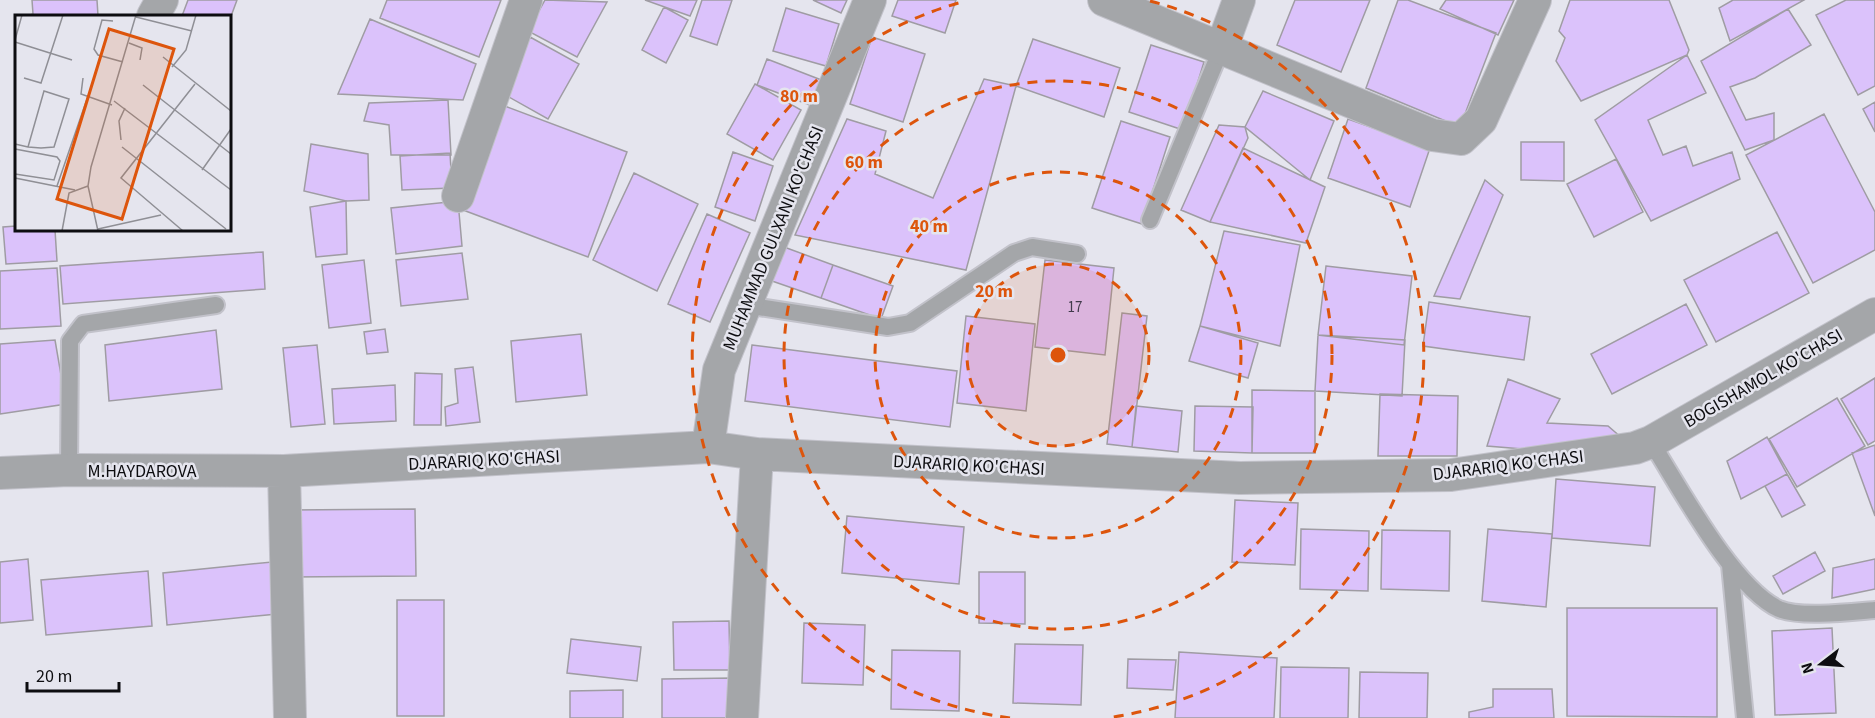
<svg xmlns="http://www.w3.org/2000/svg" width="1875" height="718" viewBox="0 0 1875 718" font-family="'Source Sans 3',sans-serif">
	<rect width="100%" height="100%" fill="#e5e5ee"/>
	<path fill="#dbc2fb" stroke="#9f9ca3" stroke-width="1.5" d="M32,0H97L98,16H27L33,14Z
		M188,0H237L230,19V16H182Z
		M387,0H501L479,57L380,18Z
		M545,0L607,2L577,57L528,31Z
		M645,0H697L690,16Z
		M702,0H732L717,45L690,36Z
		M813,0H847L841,13Z
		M898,0H956L945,33L892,16Z
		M1295,0H1370L1341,72L1277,45Z
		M1398,0H1408L1496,33L1460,127L1366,88Z
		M1446,0H1514L1498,35L1440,9Z
		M1570,0H1669L1689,50L1687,55L1581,101L1556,61L1565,38L1559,31Z
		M1733,0H1804L1730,41L1719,8Z
		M1846,0H1875V86L1858,95L1816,15Z
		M664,7L688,20L666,63L642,50Z
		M786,8L839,24L826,66L773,51Z
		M1788,9L1811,45L1755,78L1730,87L1746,120L1774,113V140L1745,150L1701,61Z
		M370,19L476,64L463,100L338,94Z
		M530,37L579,64L548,119L500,92Z
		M872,37L925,54L903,122L850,104Z
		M1033,39L1120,68L1104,117L1016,86Z
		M1151,45L1204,62L1183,130L1129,112Z
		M1687,55L1706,93L1648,120L1663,155L1686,146L1693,166L1732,152L1740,179L1651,221L1595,120Z
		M767,59L824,81L815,107L757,85Z
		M984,79L1016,86L966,270L795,235L847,119L886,131L875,174L933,198Z
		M755,84L801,110L773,160L727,134Z
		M1263,91L1334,121L1310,180L1245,127Z
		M448,100L451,155H391L389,125L364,121L369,103Z
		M1875,102V132L1863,109Z
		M502,105L627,152L588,257L463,210Z
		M1824,114L1875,212V250L1813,283L1746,155Z
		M1348,119L1430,148L1410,207L1328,178Z
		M1121,121L1170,137L1142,224L1092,208Z
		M1219,125L1245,127L1248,138L1210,222L1181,210Z
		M1521,142H1564V181L1521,180Z
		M311,144L368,154L369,200L346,201L304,191Z
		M1243,148L1325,187L1306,243L1210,222Z
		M733,152L773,166L755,221L715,207Z
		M450,153L452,188L402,190L400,156Z
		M1616,159L1643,212L1594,237L1567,184Z
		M634,173L698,204L657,291L593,260Z
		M1485,180L1503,195L1460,299L1434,296Z
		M346,201L347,254L316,257L310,207Z
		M458,201L462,246L396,254L391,208Z
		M707,214L750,233L710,322L668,304Z
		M16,226V230H55L57,261L6,264L3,227Z
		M1224,231L1300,245L1280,346L1200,326Z
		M1777,232L1809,293L1716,342L1684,280Z
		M784,247L833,265L821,298L772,281Z
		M263,252L265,289L63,304L60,266Z
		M462,253L468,299L401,306L396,260Z
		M364,260L371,323L329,328L322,265Z
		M1045,260L1114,268L1105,355L1035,347Z
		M833,265L893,286L881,319L821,298Z
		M1326,266L1412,276L1404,345L1318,335Z
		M57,268L61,326L0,329V271Z
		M1429,302L1530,317L1524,360L1423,346Z
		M1686,304L1707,345L1612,394L1591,354Z
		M1122,313L1147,316L1132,447L1107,444Z
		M966,316L1035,324L1026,411L957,403Z
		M1200,326L1258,343L1248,378L1189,361Z
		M385,329L388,352L367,354L364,332Z
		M216,330L222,389L109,401L105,345Z
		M581,334L587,395L516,402L511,341Z
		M1318,335L1405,340L1402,396L1315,391Z
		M55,340L66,404L0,414V344Z
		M317,345L325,424L291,427L283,348Z
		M752,345L957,371L950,427L745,401Z
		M473,367L480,422L446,426L445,407L458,403L455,369Z
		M415,373L442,374L441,425H414Z
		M1875,378V441L1868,445L1841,399Z
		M1508,379L1560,399L1547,423L1608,426L1629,444L1581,454L1487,446Z
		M395,385L396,421L334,424L332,389Z
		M1252,390L1315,391V453H1252Z
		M1380,394L1458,396L1457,456H1378Z
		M1837,398L1865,446L1797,487L1769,439Z
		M1136,406L1182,411L1178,452L1132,447Z
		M1195,406L1253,407L1252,453L1194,451Z
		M1767,437L1787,474L1741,499L1727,461Z
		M1875,445V516L1852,453Z
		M1787,474L1805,505L1782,517L1765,486Z
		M1556,479L1655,487L1650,546L1552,538Z
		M1235,500L1298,503L1295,565L1232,562Z
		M415,509L416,576L291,577L290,510Z
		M847,516L964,527L959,584L842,573Z
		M1301,529L1369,531L1368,591L1300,589Z
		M1488,529L1552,534L1546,607L1482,601Z
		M1382,530L1450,531L1449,591L1381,589Z
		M1815,552L1825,571L1783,594L1773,576Z
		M28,559L33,620L0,623V562Z
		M1875,559V589L1832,598L1833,568Z
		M272,562L277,614L167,625L163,573Z
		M148,571L152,626L46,635L41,580Z
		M979,572H1025V624L979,623Z
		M397,600H444V716H397Z
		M1567,608H1717V717L1567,716Z
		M729,621L730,670H674L673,622Z
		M804,623L865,625L863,685L802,683Z
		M1832,628L1836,713L1775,715L1772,631Z
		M571,639L641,647L637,681L567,673Z
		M1015,644L1083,645L1081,705L1013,703Z
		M892,650L960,651L959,711L891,709Z
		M1179,652L1277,658L1274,718H1175Z
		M1128,659L1176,660L1173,690L1127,688Z
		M1281,667L1349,668L1348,718H1280Z
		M1360,672L1428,673L1427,718H1359Z
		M733,678V718H662V679Z
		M1493,689H1552L1554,718H1469V712L1493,707Z
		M623,690V718H570V691Z"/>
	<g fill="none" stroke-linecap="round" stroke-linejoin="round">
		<g stroke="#c2c2ca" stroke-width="20">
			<path id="service" d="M1150,220L1222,47
				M746,305L888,327L910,323L1014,253L1032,247L1077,254
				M1651,442C1679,486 1733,588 1779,609C1800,618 1851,612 1875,610
				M69,470L70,341L83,324L216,305
				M1730,565L1745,718"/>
		</g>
		<g stroke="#c2c2ca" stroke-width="34">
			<path id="minor" d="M1104,0L1432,135L1461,139L1481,120L1535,0
				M153,16L162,0
				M1222,47L1239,0
				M458,196L526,0
				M708,447L719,370L870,0
				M284,471L290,718
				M0,473L69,470L284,471L708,447L757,454L1240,478L1451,475L1635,448L1651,442L1875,314
				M742,718L757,454"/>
		</g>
		<use href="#service" stroke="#a4a6a9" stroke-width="16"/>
		<use href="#minor" stroke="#a4a6a9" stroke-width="32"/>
	</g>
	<circle cx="1058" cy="355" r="91" fill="#dd550c" fill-opacity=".12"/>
	<g fill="none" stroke="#dd550c" stroke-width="3" stroke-dasharray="10 8">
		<circle cx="1058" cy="355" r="91"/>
		<circle cx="1058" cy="355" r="183"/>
		<circle cx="1058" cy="355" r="274"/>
		<path d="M1010 718A366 366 0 0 1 966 1M1150 1A366 366 0 0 1 1106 718"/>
	</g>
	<g text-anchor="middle" stroke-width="5" stroke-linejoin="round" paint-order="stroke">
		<g font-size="15" fill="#403a4b">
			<text x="1075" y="312">17</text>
		</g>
		<g font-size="18" fill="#0d0d10" stroke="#e5e5ee">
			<text transform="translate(773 238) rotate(-68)" y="6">MUHAMMAD GULXANI KO'CHASI</text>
			<text transform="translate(1763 378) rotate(-30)" y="6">BOGISHAMOL KO'CHASI</text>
			<text transform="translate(484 460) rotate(-3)" y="6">DJARARIQ KO'CHASI</text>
			<text transform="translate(969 465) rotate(3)" y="6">DJARARIQ KO'CHASI</text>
			<text transform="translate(1508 465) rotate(-7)" y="6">DJARARIQ KO'CHASI</text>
			<text x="142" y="477">M.HAYDAROVA</text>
		</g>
	</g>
	<g transform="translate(15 15)">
		<rect width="216" height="216" fill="#e5e5ee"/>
		<path fill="none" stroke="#8f8f95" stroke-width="1.5" d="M121,2L177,16M98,6L87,5L79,34L83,40L108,47M0,25L7,0M0,27L57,45M114,28L127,33L125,45M148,42L216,96M157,52L171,35L181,0M9,63L26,68L48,0M68,63L66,79L97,90M128,70L216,139M99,86L216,175M106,125L104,106L110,93M0,129L13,132L26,133L39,132L54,84L29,76L13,132M107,132L211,214M0,134L42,142L45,146L39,165L0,159M187,155L216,114M0,163L60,175M42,171L73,81M83,214L146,200M47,216L54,178L73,171M83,216L73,171L76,152L121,0M168,216L106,163L180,69"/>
		<path fill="#dd550c" fill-opacity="0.15" stroke="#dd550c" stroke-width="3" d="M94,14L159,34L107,204L42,184Z"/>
		<rect width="216" height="216" fill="none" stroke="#0d0d10" stroke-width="3"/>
	</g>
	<circle cx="1058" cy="355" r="9" fill="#dd550c" stroke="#e5e5ee" stroke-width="3"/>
	<g font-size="18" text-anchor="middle" font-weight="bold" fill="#dd550c" stroke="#e5e5ee" stroke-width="5" stroke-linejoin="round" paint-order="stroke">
		<text x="799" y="102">80 m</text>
		<text x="864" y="168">60 m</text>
		<text x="929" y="232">40 m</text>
		<text x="994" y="297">20 m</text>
	</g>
	<g transform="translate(1821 664) rotate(253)" stroke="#e5e5ee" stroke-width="4.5" paint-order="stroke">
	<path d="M0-4.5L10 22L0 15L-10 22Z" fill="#0d0d10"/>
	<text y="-9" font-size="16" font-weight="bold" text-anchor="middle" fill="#0d0d10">N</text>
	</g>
	<path d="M27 682v9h92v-9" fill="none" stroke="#0d0d10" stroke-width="3"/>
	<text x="36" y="682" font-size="18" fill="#0d0d10" stroke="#e5e5ee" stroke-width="4.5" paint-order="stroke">20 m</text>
</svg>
